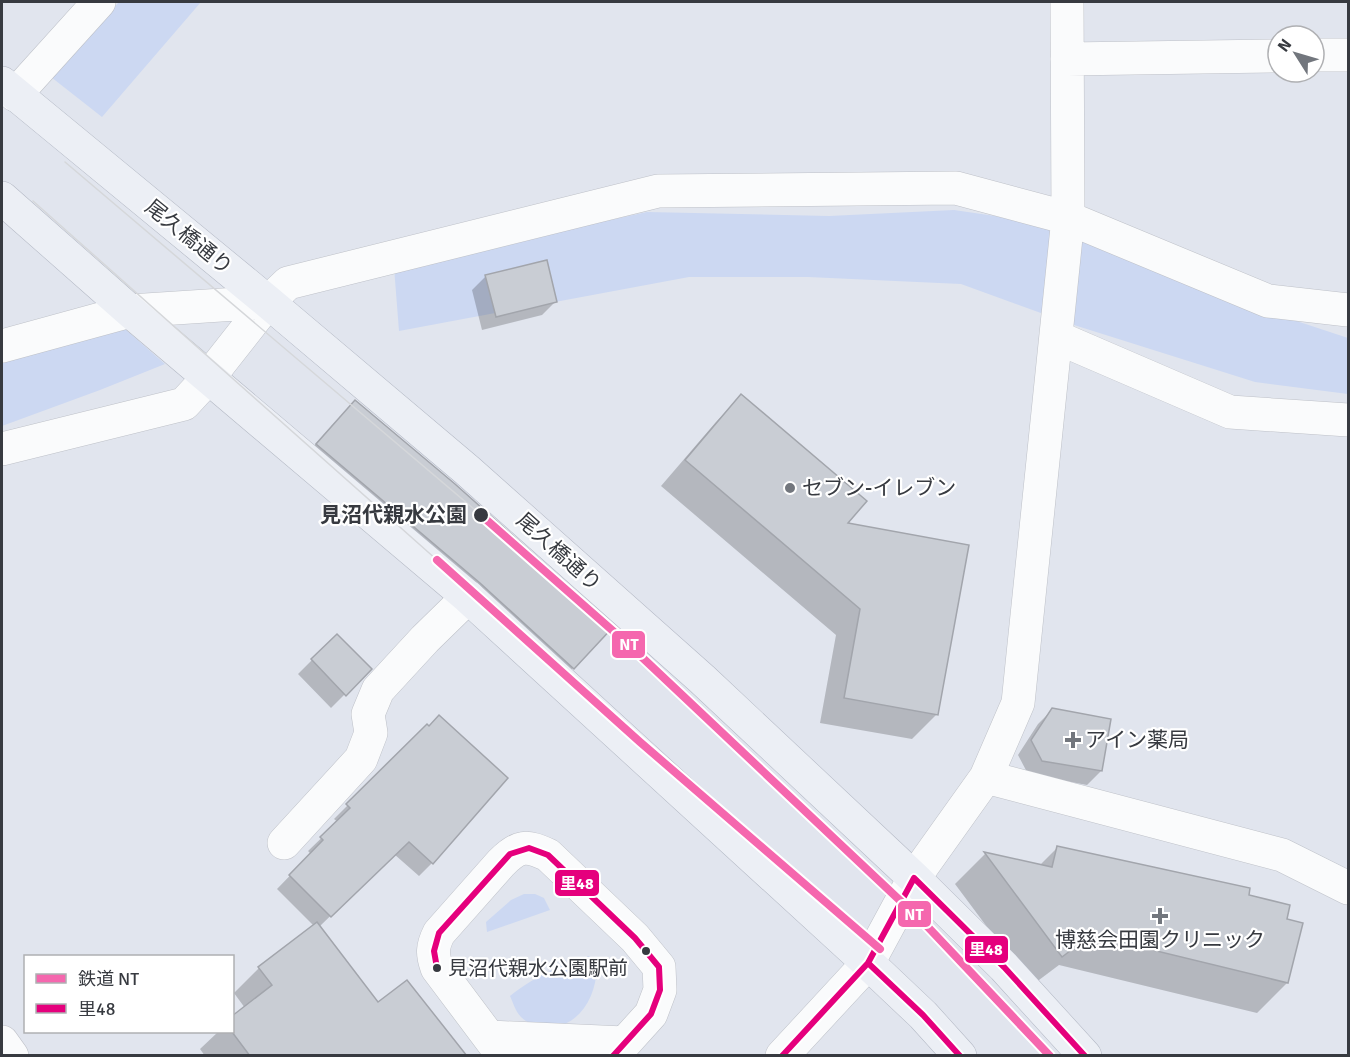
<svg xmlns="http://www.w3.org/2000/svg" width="1350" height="1057" viewBox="0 0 1350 1057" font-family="Signika,'Noto Sans JP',sans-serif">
	<rect width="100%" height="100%" fill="#e1e5ee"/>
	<path fill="#ccd8f2" d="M119,2H201L102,117L51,77Z
		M954,210L995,216L1082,236L1263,310L1348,338V394L1255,382L1074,325L961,284L808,277H689L399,331L394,267L647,212L829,216Z
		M125,329L165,364L100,390L2,426V360Z
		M524,894H535L544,898L550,910L487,932L486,922L511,900Z
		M589,956L596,961C600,993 578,1033 542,1026C533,1024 527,1023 521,1017C515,1011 513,1002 510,996C538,974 556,968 589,956Z"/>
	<path fill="#0003" d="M486,276L556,301L542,315L482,330L472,290Z
		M741,396L845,524L937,714L912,739L820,723L836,635L661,486L716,422Z
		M335,422L573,668L554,688L297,465Z
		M312,660L370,669L331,708L298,674Z
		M1052,710L1101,771L1087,785L1028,774L1018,755L1038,724Z
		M427,726L432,863L419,876L394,854L319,927L378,1004L461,1056H205L200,1049L218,1032H232L245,1008L234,993L259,968L314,926L277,889L311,854L308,851L338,822L334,819Z
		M1058,847L1247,896L1285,920L1287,983L1257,1013L1059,965L1031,986L955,884L985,854L1039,866Z"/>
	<path fill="#c9cdd4" stroke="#a2a5ac" stroke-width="1.5" d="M547,260L557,302L496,317L485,275Z
		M741,394L867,501L848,523L969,545L938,715L844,698L860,609L685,460Z
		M355,400L455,484L614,626L574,669L480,583L316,444Z
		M337,634L372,669L346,696L311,659Z
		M1052,708L1111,719L1102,771L1042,761L1031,740Z
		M439,715L508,778L433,864L409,842L331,917L289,875L323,840L320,837L350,808L346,804L427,724L429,726Z
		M1057,846L1250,888L1249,895L1290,905L1287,919L1303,923L1288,983L1091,935L1062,957L984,852L1052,867Z
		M317,922L378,1002L407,980L467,1056H250L232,1032V1016L272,985L258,967Z"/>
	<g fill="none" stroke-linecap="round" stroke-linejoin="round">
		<g stroke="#bec1c8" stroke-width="34">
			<path id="minor" d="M1314,55H1348
				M1067,59L1278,56
				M15,95L99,2
				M1056,337L1230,412L1348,420
				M2,346L130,311L268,302
				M2,449L184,404L209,377L268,302L288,283L658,191L956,188L1068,218L1268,301L1348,310
				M986,777L1282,855L1348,888
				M284,843L361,759L371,733L368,714L378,690L425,639L468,597
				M490,1037L624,1043
				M2,1042L12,1056
				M503,1056L437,968C432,954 432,947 439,933L501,863C519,845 526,845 548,855L635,938L659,967L660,990L651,1014L613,1056
				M782,1056L868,963L914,878L986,777L1018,703L1068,218L1067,2"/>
		</g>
		<g stroke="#b3b8c4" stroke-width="34">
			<path id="major" d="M2,83L268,302L467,470L702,679L914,878L1004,967L1085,1056
				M2,198L130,311L468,597L868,963L923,1015L960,1056"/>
		</g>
		<use href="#minor" stroke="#fafbfc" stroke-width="33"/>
		<use href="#major" stroke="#eceff5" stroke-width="33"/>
		<path stroke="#d5d7da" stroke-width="1.5" d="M65,162L481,515
			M33,201L437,560"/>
		<g stroke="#fff" stroke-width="10">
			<path id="bus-1" d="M868,963L923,1015L960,1056
				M437,968L434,951L439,933L510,854L529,848L548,855L635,938L659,967L660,990L651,1014L613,1056
				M782,1056L868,963L914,878L1004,967L1085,1056"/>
		</g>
		<use href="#bus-1" stroke="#e5007d" stroke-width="6"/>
		<g stroke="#fff" stroke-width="12">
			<path id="rail-1" d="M481,515L629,645L926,925L1050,1056
				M437,560L640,742L880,949"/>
		</g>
		<use href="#rail-1" stroke="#f567ae" stroke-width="8"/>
	</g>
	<g fill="#72767d" stroke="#fff" stroke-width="2">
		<circle cx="790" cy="488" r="6"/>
		<path d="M1070 731h6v6h6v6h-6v6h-6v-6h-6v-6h6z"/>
		<path d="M1157 907h6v6h6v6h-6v6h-6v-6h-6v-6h6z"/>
	</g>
	<g fill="#373a40" stroke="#fff" stroke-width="2">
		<circle cx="481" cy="515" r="8"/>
		<circle cx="646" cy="951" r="5"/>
		<circle cx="437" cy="968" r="5"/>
	</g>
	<g text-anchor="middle" stroke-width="4.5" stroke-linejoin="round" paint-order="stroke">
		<g font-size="20" fill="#373a40" stroke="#fff" text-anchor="start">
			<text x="448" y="975">見沼代親水公園駅前</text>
		</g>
		<g font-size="21" fill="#373a40" stroke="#fff">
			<text transform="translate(189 237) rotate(39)" y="7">尾久橋通り</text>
			<text transform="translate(559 552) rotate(42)" y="7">尾久橋通り</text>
		</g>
		<g font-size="21" fill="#373a40" stroke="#fff" text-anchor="start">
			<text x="802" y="495">セブン-イレブン</text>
			<text x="1085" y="747">アイン薬局</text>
			<text x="1160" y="947" text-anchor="middle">博慈会田園クリニック</text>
		</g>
		<g font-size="21" font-weight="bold" fill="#373a40" stroke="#fff" text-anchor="end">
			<text x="467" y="522">見沼代親水公園</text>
		</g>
	</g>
	<g stroke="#fff" stroke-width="2">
		<rect x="611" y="630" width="35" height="29" rx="6" fill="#f567ae"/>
		<rect x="554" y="869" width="46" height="28" rx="6" fill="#e5007d"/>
		<rect x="897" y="900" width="35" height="28" rx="6" fill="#f567ae"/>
		<rect x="964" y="935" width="45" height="29" rx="6" fill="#e5007d"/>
	</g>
	<g font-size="16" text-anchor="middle" font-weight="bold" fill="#fff">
		<text x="629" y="650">NT</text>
		<text x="577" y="889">里48</text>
		<text x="914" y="920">NT</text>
		<text x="986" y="955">里48</text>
	</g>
	<rect width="1350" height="1057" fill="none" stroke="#373a40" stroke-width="6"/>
	<rect x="24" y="955" width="210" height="78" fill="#ffffff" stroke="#afb0b3" stroke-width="1.5"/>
	<rect x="36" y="974" width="30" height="9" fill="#f567ae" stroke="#afb0b3" stroke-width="1.5"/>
	<text x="78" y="985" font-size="18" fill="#373a40">鉄道 NT</text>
	<rect x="36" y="1004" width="30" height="9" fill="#e5007d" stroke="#afb0b3" stroke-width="1.5"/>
	<text x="78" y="1015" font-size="18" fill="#373a40">里48</text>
	<g transform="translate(1296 54) rotate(307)"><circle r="28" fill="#ffffff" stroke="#afb0b3" stroke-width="1.5"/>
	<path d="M0-4.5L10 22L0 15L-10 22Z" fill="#72767d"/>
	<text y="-9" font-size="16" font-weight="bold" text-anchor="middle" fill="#373a40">N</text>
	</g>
</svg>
